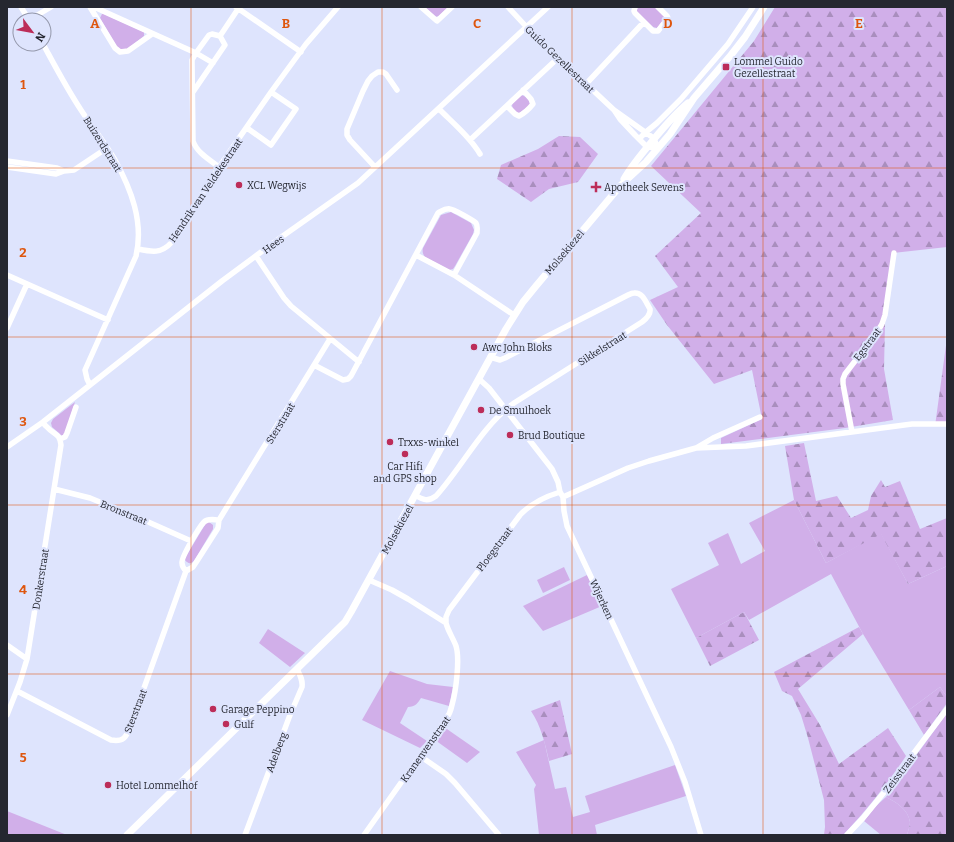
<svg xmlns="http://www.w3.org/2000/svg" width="954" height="842" viewBox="0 0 954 842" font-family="Bitter,serif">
	<defs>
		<pattern id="forest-firs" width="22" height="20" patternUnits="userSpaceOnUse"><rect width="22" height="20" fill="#d1afe9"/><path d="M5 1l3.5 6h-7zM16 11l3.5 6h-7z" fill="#a98ebd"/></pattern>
	</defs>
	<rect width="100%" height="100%" fill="#dee4fd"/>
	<path fill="#d1afe9" d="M425,7H448L439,16L435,17Z
		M639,7H654L664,16V19L657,28L653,27L637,12V9Z
		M102,14H104L144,32V36L126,50L118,49L100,18Z
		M521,95C526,96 529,100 530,104L529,106L518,114C508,104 512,104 521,95Z
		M451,212L471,223L474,230L473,234L455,266L453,269L449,270L425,257C423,254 422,252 423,248L441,215Z
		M75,402L65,434L62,436L59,433L52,427L51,423L53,419Z
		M794,500L826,563L881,533L908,584L947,566V697L940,687L909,710L863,634L831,574L749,620L744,612L696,638L671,589L719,565L708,543L728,533L741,564L765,551L749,523Z
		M209,522L213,525V529L194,561C191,564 188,564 185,560V558L206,523Z
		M564,567L570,580L543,593L537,580Z
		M587,575L602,606L543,631L523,606Z
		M268,629L305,653L290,667L259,643Z
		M390,671L427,684L453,687L449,706L421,698C418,703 415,707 408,707L400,723L427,741L420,748L362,720Z
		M444,727L480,752L467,763L435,740Z
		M544,740L555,789L566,787L573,817L590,812L585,796L675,765L686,796L595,825L597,835H539L534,789L536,785L516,752Z
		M886,797C897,803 908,809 910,822C910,826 908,831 907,835H881L864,821L876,806Z
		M7,811L67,835H7Z"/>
	<path fill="url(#forest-firs)" d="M775,7H947V247L893,253L885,323L884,369L893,420L845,428L721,444V438L762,419L752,370L714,384L667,325L650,300L678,287L655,256L701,213L651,166L754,41Z
		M559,136L580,137L598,154L578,182L549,189L531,202L497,179L501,165L538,149Z
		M947,338V426H935Z
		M804,443L816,501L837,496L851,518L868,510L871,496L881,480L885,487L900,481L920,529L947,518V566L908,584L881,534L826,563L794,500L785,446Z
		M744,612L759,640L710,666L696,638Z
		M859,627L863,634L798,689L820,725L839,764L888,728L906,756C887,784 867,810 843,835H824L825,827L824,800L808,738L801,715L792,696L782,691L774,672Z
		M940,687L947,697V703L924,735L909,710Z
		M560,700L572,754L549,761C545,743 541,726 531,711Z
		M947,713V835H907C908,831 910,826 910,822C908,809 897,803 886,797Z"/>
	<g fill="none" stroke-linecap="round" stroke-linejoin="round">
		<path stroke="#fff" stroke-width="5.5" d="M21,7L29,20L51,7
			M90,7L115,48L120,52L128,51L152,34
			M94,7L196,53L192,60L193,141C197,153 210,160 219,167
			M236,7L301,52
			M421,7L437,21L452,7
			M508,7L534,35L614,110L620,119L635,135L647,147L658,148L654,139L652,137L614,110
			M635,7L634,11L635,13L653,31H658L668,18L667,16L658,7
			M220,36L238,9
			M43,44C55,66 67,89 81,110C92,127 105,143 115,160C131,189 144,222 136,256L85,370L87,379L90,385
			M586,84L644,22
			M193,92L225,45L220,36L212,34L209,35L196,53L213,63
			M507,106L515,114L519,116C525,113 529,109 533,104L531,99L523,90
			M439,109C453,123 470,137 480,154
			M247,128L271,145L296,109L271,92
			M639,139L646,132L657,123L681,99L728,44L753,7
			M470,140L558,58
			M7,161L57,168L64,171
			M7,167L56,174L64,171L74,170L107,148
			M375,167L350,140L347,135V129L363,91L368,81L372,76L378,72H383L386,74L397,90
			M138,249C152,252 161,254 172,242L219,167L271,92L306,44L338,7
			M416,255L454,275L514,315
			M256,256L284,298L291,306L359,362
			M7,275L108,320
			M7,328L27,284
			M314,365L343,380L348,379L351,376L438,213C442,211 445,208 450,209C453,209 473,220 476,223C478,226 477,229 477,233L454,275
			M479,379L489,388L552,469L558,482L560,492L563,497L564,511L567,526L671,747L685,782L701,835
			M852,432L843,384V379L845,374L876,334L882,324L885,315L894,253
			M60,439L65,437L67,433L76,407
			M7,447L43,422L222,281L280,238L358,183L548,7
			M696,448L746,446L912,424H947
			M54,489L90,498L146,521L191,541
			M415,495C423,500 428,502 436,496C463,466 481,427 514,403L642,322C646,319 651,315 650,309C646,303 643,292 634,293C632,293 630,294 628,295L505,358L500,360L490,357
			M563,497L628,468L649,461L696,448L713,438L760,417
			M219,520L330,339
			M446,623V617L449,610L520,515C531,503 544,497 560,492
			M7,645L27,659
			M17,691L111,740C123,742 126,738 130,727L186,571L193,567L197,561L218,528L219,520C214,520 208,518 204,522C200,526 181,557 182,563C182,566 184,569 186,571
			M7,715L20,682L27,659L61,445C60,433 54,435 47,427C45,426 44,424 43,422
			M420,756L446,774L455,783L499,835
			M245,835L290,715L302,687C303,680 300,675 297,669
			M364,835L446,719C449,715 451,710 452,705C456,691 460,659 456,646C453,638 448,631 446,623L408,599L392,590L369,580
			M847,835L863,818L886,790L947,709"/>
		<path stroke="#fff" stroke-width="7" d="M624,179C632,165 643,152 654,139C664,127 675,114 688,103
			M127,835L345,622L351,612L506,329L523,302L536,286L621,185L646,162L670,134L694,98L731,55L745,37L764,7"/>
	</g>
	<path fill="none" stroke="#de560e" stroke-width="1" stroke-opacity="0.55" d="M191,7V835M382,7V835M572,7V835M763,7V835M7,168H947M7,337H947M7,505H947M7,674H947"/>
	<g fill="#bc2d59" stroke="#dee4fd" stroke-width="1.5">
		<rect x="722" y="63" width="8" height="8" rx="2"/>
		<circle cx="239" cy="185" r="4"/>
		<path d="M594 181h4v4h4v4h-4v4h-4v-4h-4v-4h4z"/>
		<circle cx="474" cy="347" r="4"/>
		<circle cx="481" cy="410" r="4"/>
		<circle cx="510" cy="435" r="4"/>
		<circle cx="390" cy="442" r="4"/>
		<circle cx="405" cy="454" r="4"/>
		<circle cx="213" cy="709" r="4"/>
		<circle cx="226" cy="724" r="4"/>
		<circle cx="108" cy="785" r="4"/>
	</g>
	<g text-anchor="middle" stroke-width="4" stroke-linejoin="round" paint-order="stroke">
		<g font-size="10" fill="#252730" stroke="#dee4fd">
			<text transform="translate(560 59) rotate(44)" y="4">Guido Gezellestraat</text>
			<text transform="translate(103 144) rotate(58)" y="4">Buizerdstraat</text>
			<text transform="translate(205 190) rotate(-56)" y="4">Hendrik van Veldekestraat</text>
			<text transform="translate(273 244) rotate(-36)" y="4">Hees</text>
			<text transform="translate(564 252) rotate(-50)" y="4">Molsekiezel</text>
			<text transform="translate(867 344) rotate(-53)" y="4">Egstraat</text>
			<text transform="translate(602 348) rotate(-32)" y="4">Sikkelstraat</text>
			<text transform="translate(280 423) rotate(-59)" y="4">Sterstraat</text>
			<text transform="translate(124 512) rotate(22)" y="4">Bronstraat</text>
			<text transform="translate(397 529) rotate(-61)" y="4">Molsekiezel</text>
			<text transform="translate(494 549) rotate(-53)" y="4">Ploegstraat</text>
			<text transform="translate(40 579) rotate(-81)" y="4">Donkerstraat</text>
			<text transform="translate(602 599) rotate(65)" y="4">Wijerken</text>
			<text transform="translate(135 711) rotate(-69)" y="4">Sterstraat</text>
			<text transform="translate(425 749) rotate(-55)" y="4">Kranenvenstraat</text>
			<text transform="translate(276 752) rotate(-69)" y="4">Adelberg</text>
			<text transform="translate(899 773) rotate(-53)" y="4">Zeisstraat</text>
		</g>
		<g font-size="10" fill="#252730" stroke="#dee4fd" text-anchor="start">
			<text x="734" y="65">Lommel Guido<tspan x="734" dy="12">Gezellestraat</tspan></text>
			<text x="247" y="189">XCL Wegwijs</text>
			<text x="604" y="191">Apotheek Sevens</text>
			<text x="482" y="351">Awc John Bloks</text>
			<text x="489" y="414">De Smulhoek</text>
			<text x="518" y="439">Brud Boutique</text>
			<text x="398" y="446">Trxxs-winkel</text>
			<text x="405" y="470" text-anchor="middle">Car Hifi<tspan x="405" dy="12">and GPS shop</tspan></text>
			<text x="221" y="713">Garage Peppino</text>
			<text x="234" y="728">Gulf</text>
			<text x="116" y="789">Hotel Lommelhof</text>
		</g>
	</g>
	<g font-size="13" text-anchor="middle" font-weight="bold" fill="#de560e" stroke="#dee4fd" stroke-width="4" stroke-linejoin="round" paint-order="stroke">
		<text x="95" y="28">A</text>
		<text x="286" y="28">B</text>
		<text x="477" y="28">C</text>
		<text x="668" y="28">D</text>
		<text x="859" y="28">E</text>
		<text x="23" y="89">1</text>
		<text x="23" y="257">2</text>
		<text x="23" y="426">3</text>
		<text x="23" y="594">4</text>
		<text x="23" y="762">5</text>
	</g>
	<rect width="954" height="842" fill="none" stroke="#252730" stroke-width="16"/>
	<g transform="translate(32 32) rotate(122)"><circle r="19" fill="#dee4fd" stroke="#9498ab"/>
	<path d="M0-3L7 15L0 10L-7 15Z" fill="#bc2d59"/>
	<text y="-6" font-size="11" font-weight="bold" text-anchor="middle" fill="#252730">N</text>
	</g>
</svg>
